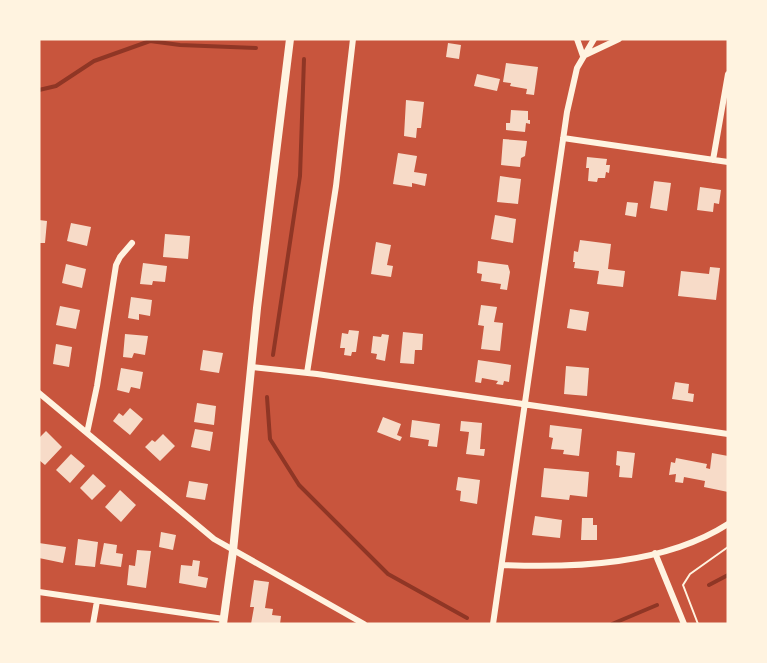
<svg xmlns="http://www.w3.org/2000/svg" width="767" height="663" viewBox="0 0 767 663" font-family="Cabin,sans-serif">
	<rect width="100%" height="100%" fill="#c8553d"/>
	<g fill="none" stroke-linecap="round" stroke-linejoin="round">
		<path stroke="#8f3625" stroke-width="4" d="M39,90L56,86L94,61L150,41L180,45L256,48
			M273,355L300,176L304,59
			M267,397L270,439L299,485L388,574L467,618
			M709,585L728,575
			M612,624L657,605"/>
	</g>
	<path fill="#f7dbc8" d="M448,43L461,45L459,59L446,57Z
		M506,63L538,67L534,95L526,94L527,89L510,86L511,83L503,82Z
		M477,74L500,79L497,91L474,86Z
		M406,100L424,102L421,128H417L416,138L404,136Z
		M511,110L528,111V120H530V124L526,123L525,132L506,130V123H510Z
		M503,139L527,141L525,156L521,158L520,167L501,165Z
		M398,153L417,156L414,172L427,174L425,186L412,183V187L393,184Z
		M587,157L607,159L606,165H610L609,173L606,172L605,178H598L597,182L588,181L589,168H586Z
		M500,176L521,179L518,204L497,202Z
		M654,181L671,183L667,211L650,208Z
		M700,187L721,190L719,204L714,203L713,212L697,210Z
		M627,202L638,203L636,217L625,215Z
		M495,215L516,219L513,243L491,239Z
		M39,220L47,221L45,243H39Z
		M71,223L91,227L87,246L67,241Z
		M165,234L190,236L188,259L163,257Z
		M580,240L611,244L608,269L625,271L623,287L597,284L599,271L574,268L575,262H573L574,251L578,252Z
		M376,242L391,245L387,265L393,266L391,277L371,274Z
		M478,261L508,265L510,272L507,290L500,289L501,284L481,281L482,274L477,273Z
		M143,263L167,266L165,282L153,281L152,285L140,284Z
		M66,264L86,269L82,288L62,283Z
		M710,267L720,268L716,300L678,296L681,271L709,274Z
		M131,297L152,300L150,316L139,314V320L128,318Z
		M481,305L497,307L494,322L503,323L500,351L481,349L484,326L478,325Z
		M60,306L80,310L76,329L56,325Z
		M570,309L589,312L586,331L567,328Z
		M349,330L359,331L356,352H352L351,356L344,355L345,348H340L342,333L348,334Z
		M403,332L423,334L422,350H415L414,364L400,363Z
		M125,334L148,336L145,355L134,353L132,358L123,357Z
		M382,334L389,335L385,361L376,359L377,354L371,353L373,336L381,337Z
		M56,344L72,347L69,367L53,364Z
		M203,350L223,353L219,373L200,370Z
		M478,360L511,365L509,382L504,381L503,385L496,384L498,381L482,378L481,383L475,382Z
		M566,366L589,368L587,396L564,394Z
		M121,368L143,372L140,389L131,387L129,393L117,390Z
		M675,382L689,384L688,393L694,394L693,402L672,399Z
		M197,403L216,406L214,425L194,422Z
		M130,408L143,419L130,435L113,421L119,413L123,416Z
		M383,417L401,424L397,435L402,437L400,441L377,432Z
		M412,420L440,424L437,447L428,446L429,440L410,437Z
		M461,421L482,423L480,449H485L484,456L466,454L469,432L460,431Z
		M550,425L582,429L579,456L563,454L564,450L551,449L553,438L549,437Z
		M195,429L213,432L210,451L191,447Z
		M46,431L62,447L45,465L39,460V438Z
		M163,434L175,446L160,461L145,447L152,440L155,442Z
		M617,451L635,453L632,478L619,477L620,466L616,465Z
		M712,453L728,456V492L704,487L705,481L684,477L683,483L675,482L676,474L669,475L671,462L675,463L676,458L707,464L706,468L710,469Z
		M71,454L85,466L70,483L56,470Z
		M544,468L589,472L587,497L570,495L569,500L541,497Z
		M93,474L106,486L92,500L80,488Z
		M458,477L480,480L477,504L460,501L461,491L456,490Z
		M189,481L208,484L205,500L186,497Z
		M120,490L136,505L121,522L105,507Z
		M535,516L562,520L560,538L532,535Z
		M582,518H593V525H597V540H581Z
		M161,532L176,535L173,550L159,547Z
		M78,539L98,542L95,567L75,565Z
		M39,543L66,547L63,563L39,558Z
		M104,543L117,545L116,553L123,554L121,567L100,564Z
		M137,550L151,551L146,588L127,585L129,565L135,566Z
		M193,560L200,561L198,576L208,578L206,588L179,583L181,565L192,566Z
		M254,580L269,582L265,608L273,609L272,615L281,616L280,624H251L254,607H250Z"/>
	<g fill="none" stroke-linecap="round" stroke-linejoin="round">
		<path stroke="#fff3e0" stroke-width="2" d="M698,624L683,585L690,574L728,547"/>
		<path stroke="#fff3e0" stroke-width="6" d="M577,39L583,56L619,39
			M563,138L728,162
			M713,160L728,74
			M252,367L317,374L728,434
			M307,373L336,186L353,39
			M39,393L214,539L364,624
			M87,433L97,386L116,265L120,257L132,243
			M655,553L684,624
			M502,565C575,568 664,565 728,524
			M39,592L224,619
			M93,624L97,601
			M493,624L567,112L577,68L594,39"/>
		<path stroke="#fff3e0" stroke-width="8" d="M223,624L233,551L257,308L290,39"/>
	</g>
	<rect width="767" height="663" fill="none" stroke="#fff3e0" stroke-width="81"/>
</svg>
